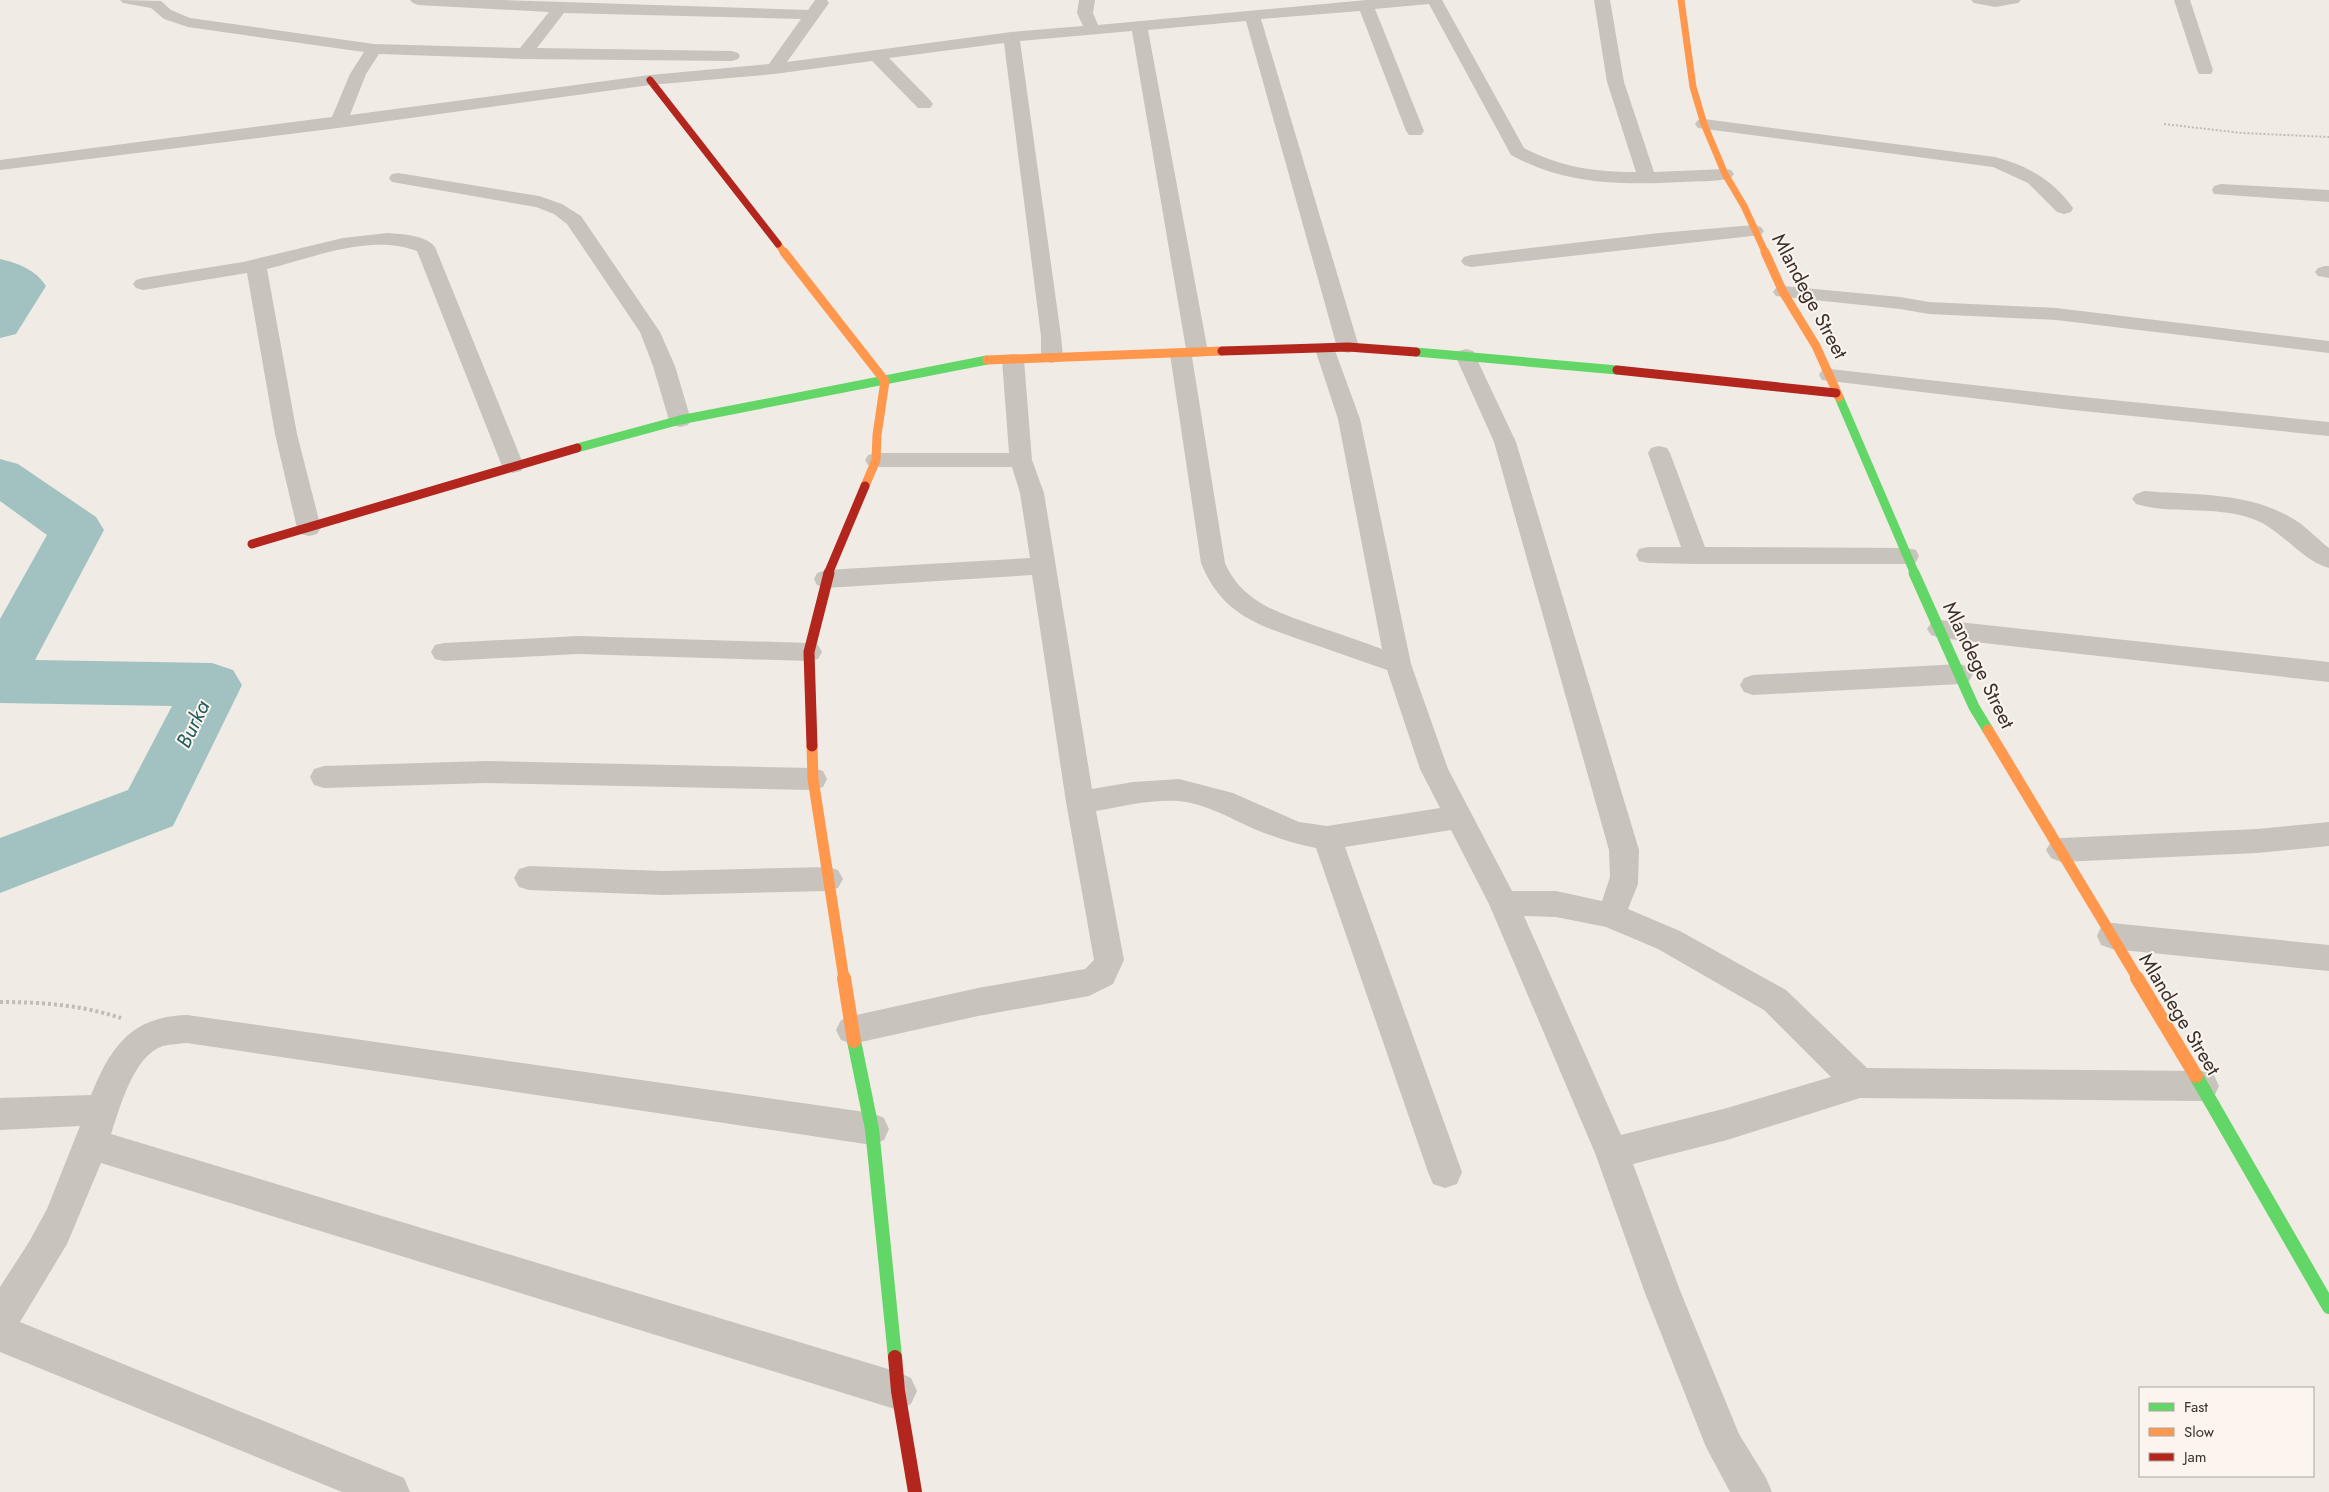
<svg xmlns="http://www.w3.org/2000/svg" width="2329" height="1492" viewBox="0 0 2329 1492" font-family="Jost,sans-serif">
	<rect width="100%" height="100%" fill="#f0ebe5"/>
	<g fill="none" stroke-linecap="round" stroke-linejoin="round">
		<path fill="#a1c2c1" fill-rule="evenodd" d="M0,259C18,263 36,270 46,286L16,334L0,338Z
			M0,459L18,464L96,517L104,530L35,660L212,663L233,670L242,685L173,826L0,893V838L128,790L172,706L0,703V619L47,535L0,501Z"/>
		<path stroke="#c2bbb6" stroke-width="2" stroke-dasharray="2 2" stroke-linecap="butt" d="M2164,124L2242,133L2329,137"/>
		<path stroke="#c2bbb6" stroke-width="4" stroke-dasharray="3 3" stroke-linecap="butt" d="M0,1002C42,1002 81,1005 121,1018"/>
		<path fill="#c9c3be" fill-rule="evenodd" d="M120,0L161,1L171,10L190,18L374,44L520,48L549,12L418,5L413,3L410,0H500L808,10L815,0H827L829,3L787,62L1011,32L1083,26L1077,13L1079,0H1095L1093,13L1098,25L1366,0H1442L1524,148C1560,167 1595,172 1636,172L1607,82L1594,0H1610L1624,82L1654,172L1725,169L1731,170L1734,174L1731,178C1716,182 1698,181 1682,182C1620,185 1566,185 1511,155L1429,4L1375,9L1424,131L1421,135H1409L1406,131L1360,11L1261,19L1359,347L1355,351L1348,353L1341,351L1337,347L1246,21L1148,30L1208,352L1204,356L1192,357L1225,563C1242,602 1279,613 1316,626C1338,633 1360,641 1382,649L1338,419L1315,349L1319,345L1326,343L1333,345L1360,419L1411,664L1448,769L1512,891H1556L1602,901L1610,877L1609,850L1494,442L1455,355L1459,351L1466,349L1473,351L1516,442L1639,850L1638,884L1628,909L1680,931L1786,990L1867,1068L2202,1071L2214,1075L2219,1086L2214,1097L2202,1101L1860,1098L1727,1140L1633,1164L1681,1293L1739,1434L1766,1478L1772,1492H1730L1706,1447L1645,1293L1595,1153L1489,904L1451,830L1345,847L1462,1172L1457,1184L1445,1188L1433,1184L1428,1172L1316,848C1295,844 1274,837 1254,829C1230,818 1206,804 1179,801C1154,799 1121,806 1096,811L1124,960L1113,984L1089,996L978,1016L852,1044L841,1040L836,1030L841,1020L852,1016L978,988L1085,969L1094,960L1066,802L1032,575L826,588L817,585L814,579L817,573L826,570L1030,558L1020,493L1012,467H876L868,465L865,460L868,455L876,453H1009L1002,360L1005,355L1013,354L1021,355L1024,360L1032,460L1044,493L1092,789L1133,782L1179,779L1233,793L1299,822L1327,826L1440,808L1420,769L1387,670C1360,661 1334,651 1307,642C1258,625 1222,615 1201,563L1170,354L1174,350L1186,349L1132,31L1020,41L1061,336L1063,357L1059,361L1052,363L1045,361L1041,357V336L1004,43L889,58L930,100L933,104L930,108H918L872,61L774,74L650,85L338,128L0,170V160L332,117L350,74L364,52L188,27L164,19L151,8L123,3ZM564,13L801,19L769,64L650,75L350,115L366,74L379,54L524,59L732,61L738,59L740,56L738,53L732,51L537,48ZM1524,916L1556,917L1606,927L1658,949L1764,1010L1831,1077L1727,1108L1621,1135Z
			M1971,0H2021L2018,3L1995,7L1974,3Z
			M2174,0H2190L2213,70L2211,74H2199L2197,70Z
			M1704,119L1995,157C2027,165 2054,181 2073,208L2071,212L2064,214L2057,212L2028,183L1993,167L1698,128L1695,124L1698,120Z
			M398,173L539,196L562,204L581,216L660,332L675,366L691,420L688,425L680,427L672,425L669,420L653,366L640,332L567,224L554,214L536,207L392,182L389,178L392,174Z
			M2221,184L2329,190V202L2214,194L2212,190L2214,186Z
			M1754,225L1761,227L1764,231L1761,235L1471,267L1464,265L1461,261L1464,257L1471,255L1659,233Z
			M388,233C402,234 426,235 435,247L524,466L521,471L513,473L505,471L502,466L417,251C369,233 313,258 267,269L297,434L321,528L317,534L309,536L301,534L297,528L275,434L247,273L143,290L136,288L133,284L136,280L143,278L243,262L343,238Z
			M2325,266H2329V278L2318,276L2315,272L2318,268Z
			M1783,286L1900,297L1929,302L2056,308L2329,341V353L2056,320L1929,314L1900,309L1776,296L1773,292L1776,288Z
			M1830,369L2063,395L2329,422V436L2063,409L1822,380L1819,375L1822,370Z
			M1659,446L1667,448L1670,453L1705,547L1907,548L1916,550L1919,556L1916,562L1907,564H1696L1648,563L1639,561L1636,555L1639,549L1648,547H1681L1648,453L1651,448Z
			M2144,491C2193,495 2247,492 2290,517C2305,525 2316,538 2329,548V568C2301,561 2283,530 2253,519C2215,505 2174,515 2136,504L2132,499L2136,494Z
			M1940,620L2329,662V682L1940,638L1931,635L1927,629L1931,623Z
			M578,636L809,643L818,645L822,652L818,659L809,661L578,654L444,661L435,659L431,652L435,645L444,643Z
			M1960,664L1969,667L1973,674L1969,681L1960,684L1753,695L1744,692L1740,685L1744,678L1753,675Z
			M486,761L813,768L823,771L827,779L823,787L813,790L486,783L324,788L314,785L310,777L314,769L324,766Z
			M2329,822V846L2257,853L2061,862L2051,858L2046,850L2051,842L2061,838L2257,829Z
			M529,866L663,871L828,867L838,870L843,879L838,888L828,891L663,895L529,890L519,887L514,878L519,869Z
			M2112,923L2329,945V971L2112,949L2101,945L2097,936L2101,927Z
			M187,1015L872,1113L884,1118L889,1129L884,1140L872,1145L187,1043C179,1044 171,1044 163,1046C133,1056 120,1108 111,1134L898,1372L911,1378L917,1391L911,1404L898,1410L101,1163L67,1244L20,1322L404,1478L410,1492H342L0,1352V1287L29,1242L47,1209L80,1126L0,1130V1098L91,1095C111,1047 130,1017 187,1015Z"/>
		<path stroke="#63d668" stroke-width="9" d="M1416,352L1617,370
			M1839,397L1915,574
			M577,448L680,420L987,360"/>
		<path stroke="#63d668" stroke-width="11" d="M1914,573L1974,707L1988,730"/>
		<path stroke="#63d668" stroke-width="14" d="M854,1041L872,1129L895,1357
			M2196,1076L2329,1307"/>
		<path stroke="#ff974d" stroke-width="7" d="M1681,0L1693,87L1704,124L1725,174L1744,206L1766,254
			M778,244L785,254"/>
		<path stroke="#ff974d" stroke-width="9" d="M784,252L885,381L877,435L876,460L865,486
			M1765,252L1783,292L1816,346L1839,397
			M987,360L1222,351"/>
		<path stroke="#ff974d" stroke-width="11" d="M1988,730L2138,979
			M812,746L813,779L844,979"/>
		<path stroke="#ff974d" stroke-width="14" d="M844,978L854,1041
			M2137,978L2196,1076"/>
		<path stroke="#b3261e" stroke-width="7" d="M650,80L778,244"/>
		<path stroke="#b3261e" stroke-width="9" d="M1222,351L1348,347L1416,352
			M1617,370L1836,393
			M252,544L577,448
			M828,574L865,486"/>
		<path stroke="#b3261e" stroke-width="11" d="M812,746L809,652L829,573"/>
		<path stroke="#b3261e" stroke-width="14" d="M895,1357L898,1391L915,1492"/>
	</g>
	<g text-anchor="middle" stroke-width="4" stroke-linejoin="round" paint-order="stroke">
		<g font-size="20" fill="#3b302b" stroke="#fbf5ee">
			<text transform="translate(1810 296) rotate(62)" y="7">Mlandege Street</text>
			<text transform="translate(1979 665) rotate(64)" y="7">Mlandege Street</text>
			<text transform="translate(2180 1014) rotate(59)" y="7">Mlandege Street</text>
		</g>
		<g font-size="21" font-style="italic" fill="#1f5a5e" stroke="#fbf5ee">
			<text transform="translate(193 724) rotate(-64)" y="7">Burka</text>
		</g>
	</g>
	<rect x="2139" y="1387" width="175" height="90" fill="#fbf5ee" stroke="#aea6a0"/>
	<rect x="2149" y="1403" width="25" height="8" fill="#63d668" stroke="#aea6a0"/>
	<text x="2184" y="1412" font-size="15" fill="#3b302b">Fast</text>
	<rect x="2149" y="1428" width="25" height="8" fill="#ff974d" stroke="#aea6a0"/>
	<text x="2184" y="1437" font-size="15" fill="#3b302b">Slow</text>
	<rect x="2149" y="1453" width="25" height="8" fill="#b3261e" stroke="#aea6a0"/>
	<text x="2184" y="1462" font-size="15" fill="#3b302b">Jam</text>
</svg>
